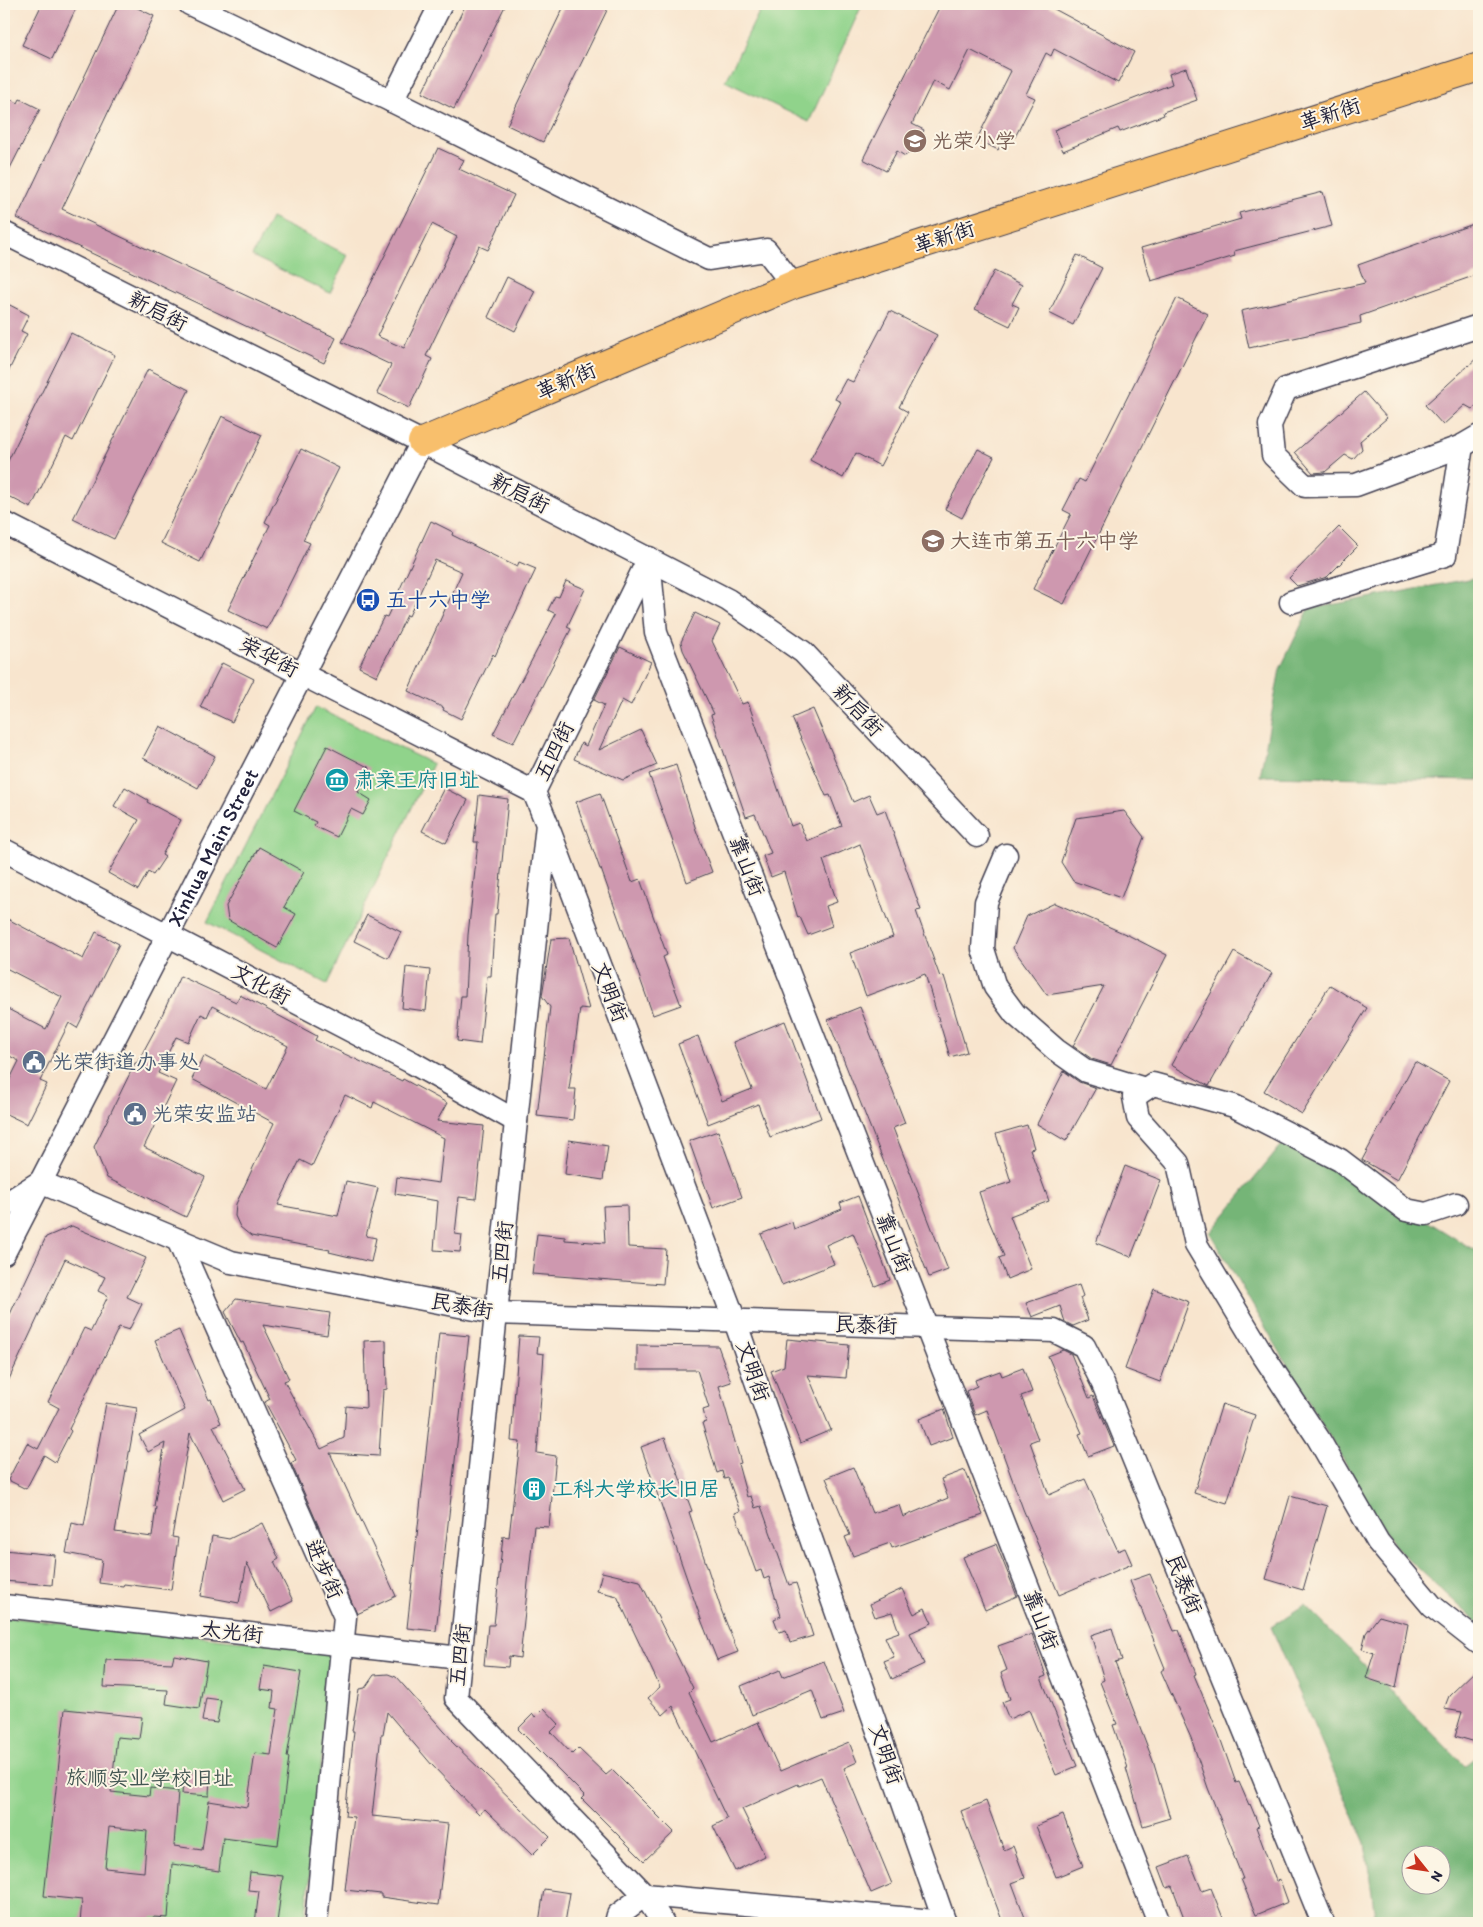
<svg xmlns="http://www.w3.org/2000/svg" width="1483" height="1927" viewBox="0 0 1483 1927" font-family="Itim,'LXGW WenKai TC',sans-serif">
	<rect width="100%" height="100%" fill="#fcf5e5"/>
	<filter id="ink" filterUnits="userSpaceOnUse"><feTurbulence type="fractalNoise" baseFrequency=".02" numOctaves="2"/><feDisplacementMap in="SourceGraphic" scale="10" xChannelSelector="R" yChannelSelector="G"/><feConvolveMatrix kernelMatrix="1 2 1 2 8 2 1 2 1" color-interpolation-filters="sRGB"/></filter>
	<filter id="wash" filterUnits="userSpaceOnUse"><feTurbulence type="fractalNoise" baseFrequency=".0096" numOctaves="4" result="noise"/><feDisplacementMap in="SourceGraphic" scale="20" xChannelSelector="R" yChannelSelector="G"/><feGaussianBlur stdDeviation="1.12" result="paint"/><feColorMatrix in="noise" values="0 0 0 0 0 0 0 0 0 0 0 0 0 0 0 0 0 1.4 0 .05"/><feComposite in="paint" operator="in"/></filter>
	<g filter="url(#wash)">
		<rect width="100%" height="100%" fill="#f8e5ce"/>
		<path fill="#90d38b" stroke="#597a63" d="M763,4H853L861,7L809,122L725,81Z
			M271,218L348,255L330,293L252,256Z
			M316,707L433,764L327,984L207,922Z
			M4,1617L333,1650L305,1923H4Z"/>
		<path fill="#74b577" stroke="#4b6c59" fill-rule="evenodd" d="M1479,559V780L1260,776L1280,669L1309,609L1474,578Z
			M1289,1136L1479,1253V1624L1394,1546L1210,1233Z
			M1305,1605L1465,1766L1479,1755V1923H1376L1365,1843L1271,1627ZM1410,1854H1440V1884H1410Z"/>
		<g id="blocks">
			<path fill="#ce98af" fill-rule="evenodd" d="M42,4H78L52,59L22,45Z
				M119,4H129L154,16L62,209L336,338L324,363L17,218Z
				M466,4H506L454,109L422,93Z
				M565,4H610L543,142L507,125Z
				M941,4L951,7L953,4H1045L1134,52L1118,83L1054,49L1051,56L1046,53L1026,94L1035,98L1015,137L1007,132L998,150L977,139L1011,71L970,50L950,90L933,81L912,124L924,130L916,147L905,156L897,151L886,171L863,159Z
				M1186,68L1197,100L1163,112L1164,115L1120,132L1118,128L1063,151L1054,130L1172,84L1169,74Z
				M10,99L18,103L20,99L40,109L4,180V110Z
				M438,148L464,160L459,169L514,195L488,250L479,246L426,356L432,359L409,408L377,393L391,365L342,342ZM432,224L457,237L404,348L377,336Z
				M1323,192L1332,226L1234,251L1235,256L1151,281L1141,248L1241,219L1239,213Z
				M1479,222V274L1360,316L1361,323L1249,348L1241,311L1365,283L1358,265Z
				M1077,255L1102,268L1073,325L1049,313Z
				M994,271L1022,285L1012,304L1019,307L1010,326L975,309Z
				M507,277L535,291L515,331L488,317Z
				M1177,298L1208,314L1064,604L1033,589L1071,514L1063,510L1079,479L1085,482Z
				M4,302L29,315L21,331L27,334L4,380Z
				M890,311L937,335L899,407L908,412L880,466L856,453L843,478L810,460L841,402L835,399L846,379L853,382Z
				M71,333L115,355L73,441L66,437L31,508L4,494V469Z
				M1479,356V403L1472,409L1465,405L1443,425L1425,405Z
				M148,369L189,390L114,539L73,519Z
				M1364,392L1387,418L1360,441L1362,449L1353,459L1345,455L1325,472L1313,473L1295,452Z
				M222,416L262,435L200,562L161,543Z
				M301,449L339,468L303,540L310,543L267,629L228,610L270,525L265,522Z
				M978,449L994,457L962,518L945,509Z
				M431,521L453,532L452,535L517,567L519,562L536,569L495,656L493,654L461,719L443,710L444,708L408,691L462,572L435,560L409,616L407,615L377,676L359,667L384,616L387,617Z
				M1339,527L1358,546L1327,577L1297,586L1289,578Z
				M566,581L585,589L567,627L571,629L513,743L493,734L556,614L548,610L555,596L559,597Z
				M695,613L720,625L712,641L742,704L748,702L791,826L799,823L807,841L842,826L830,795L826,796L792,718L813,709L853,802L869,795L877,813L885,810L921,910L916,911L940,977L944,976L967,1052L950,1057L925,974L866,996L850,953L893,937L860,844L823,860L837,902L826,906L832,926L808,935L800,917L798,918L784,872L771,877L763,856L771,853L755,814L746,817L711,715L714,714L683,650L681,642Z
				M620,647L651,662L631,705L622,700L599,750L641,730L657,765L623,780L574,759L581,743L586,746L604,705L594,700Z
				M222,663L254,679L232,722L200,707Z
				M160,726L215,756L198,788L143,758Z
				M327,746L370,768L358,792L371,800L363,815L351,809L337,837L314,826L316,822L294,811Z
				M676,765L696,830L712,872L687,882L649,774Z
				M125,787L148,800L147,802L181,820L162,855L165,857L153,875L148,872L138,890L108,873L139,820L114,806Z
				M444,788L468,800L446,843L422,831Z
				M600,793L632,882L640,879L667,955L663,957L681,1005L653,1015L601,869H600L576,802Z
				M479,795L508,799L497,914H495L491,976H487L480,1044L457,1041L461,996H465L468,935L478,842H474Z
				M1124,811L1144,837L1121,898L1073,881L1061,862L1076,818Z
				M259,847L304,872L284,907L296,914L277,948L228,920L226,906Z
				M1055,903L1130,936L1167,955L1111,1065L1092,1059L1073,1046L1104,986L1047,995L1013,948L1027,916Z
				M367,915L401,932L388,958L354,941Z
				M4,917L83,959L96,932L119,944L77,1028L69,1023L40,1081L47,1084L27,1124L4,1113V1091L19,1061L4,1053V1007L46,1029L62,997L4,967Z
				M569,938L589,1009L580,1008L569,1089H576L573,1120L537,1116L550,1007L542,996L551,939Z
				M1234,952L1272,973L1209,1086L1171,1065Z
				M406,967L430,970L426,1011L402,1008Z
				M180,976L236,1002L240,995L317,1036L315,1040L402,1081L403,1079L447,1103L437,1121L484,1126L476,1199L459,1197L455,1234L462,1235L460,1252L434,1250L438,1201L395,1194L397,1177L439,1183L444,1138L374,1102L372,1108L345,1095L312,1166L300,1160L278,1205L338,1216L346,1181L378,1188L366,1236L376,1238L371,1262L329,1252L330,1250L251,1236L240,1227L235,1216L236,1204L274,1123L192,1079L204,1056L266,1089L288,1046L212,1006L207,1017L201,1014L188,1042L176,1037L158,1073L176,1081L144,1147L205,1177L186,1217L107,1178L94,1147L135,1063H137L156,1028Z
				M1330,985L1367,1008L1302,1114L1264,1091Z
				M860,1007L905,1123L893,1128L948,1270L929,1277L828,1020Z
				M785,1021L821,1118L770,1137L758,1104L708,1124L678,1044L698,1036L722,1101L752,1089L733,1042Z
				M1415,1062L1449,1081L1397,1180L1362,1160Z
				M1064,1071L1079,1082L1096,1088L1066,1141L1037,1124Z
				M1027,1125L1034,1148L1030,1149L1049,1201L1010,1216L1031,1269L1007,1279L999,1258L1004,1256L986,1214L979,1192L1011,1182L996,1134Z
				M718,1131L742,1197L713,1208L689,1141Z
				M569,1140L608,1146L603,1180L565,1174Z
				M1125,1166L1161,1180L1131,1257L1096,1243Z
				M858,1196L890,1280L875,1286L853,1233L826,1245L834,1264L782,1285L761,1234L792,1222L794,1229L842,1209L840,1203Z
				M627,1205L628,1247L666,1249L663,1284L532,1274L537,1234L565,1237V1240L605,1243L603,1206Z
				M72,1226L146,1258L127,1297L142,1304L129,1330L119,1327L69,1429L71,1431L55,1462L44,1455L26,1489L8,1480L27,1443L38,1449L59,1408L48,1402L84,1328L91,1331L108,1296L98,1291L105,1277L65,1259L4,1390V1327L46,1237Z
				M1079,1285L1083,1296L1080,1298L1088,1320L1073,1326L1065,1322L1060,1306L1032,1317L1026,1303Z
				M1154,1289L1189,1302L1160,1382L1125,1369Z
				M236,1299L330,1313L327,1335L263,1325L289,1379L284,1381L321,1449L344,1438L346,1406L366,1408L364,1341L386,1340L387,1389L383,1390L379,1456L330,1453L396,1596L357,1614L291,1463L296,1460L265,1402L270,1399L243,1342L241,1343L225,1312Z
				M179,1330L209,1400L211,1399L221,1423L213,1426L245,1489L223,1500L190,1433L172,1537L178,1538L171,1590L124,1584L123,1586L99,1583L102,1560L66,1553L72,1523L84,1526L106,1403L137,1408L115,1532L152,1537L156,1507L154,1506L165,1443L148,1452L139,1435L185,1410L155,1340Z
				M439,1333L469,1336L436,1631L407,1628Z
				M519,1336L539,1337L537,1353L544,1354L537,1453L556,1456L549,1527L534,1526L520,1658L509,1656L508,1667L484,1665L488,1625H494L503,1536L509,1537L520,1442L511,1441Z
				M787,1339L849,1345L846,1378L808,1375L831,1430L800,1443L771,1371L784,1366Z
				M637,1345L718,1346L731,1382L719,1386L741,1463L738,1464L747,1497L751,1496L755,1508L761,1506L789,1585L796,1583L813,1636L790,1643L786,1630L779,1632L774,1619L781,1616L769,1577L764,1579L761,1570L756,1572L735,1513L740,1511L728,1478L724,1479L722,1471L717,1473L702,1423L706,1422L703,1410L709,1408L697,1370H637Z
				M1063,1350L1071,1354L1089,1398L1093,1396L1114,1446L1088,1456L1079,1434L1082,1433L1048,1356Z
				M1023,1368L1032,1392L1021,1396L1038,1439L1030,1442L1049,1495L1085,1479L1118,1551L1125,1548L1132,1564L1059,1595L1023,1509L987,1410L975,1415L966,1391L977,1386L975,1380L1000,1371L1002,1376Z
				M1222,1404L1255,1415L1227,1503L1194,1493Z
				M944,1409L953,1437L929,1446L919,1419Z
				M665,1438L692,1511L689,1512L722,1612L738,1652L717,1660L702,1622L641,1447Z
				M853,1467L872,1513L899,1505L903,1517L948,1498L941,1479L965,1470L983,1515L892,1548L890,1543L853,1556L845,1537L850,1535L826,1478Z
				M1290,1496L1327,1506L1303,1590L1266,1579Z
				M262,1523L279,1559L274,1562L293,1601L271,1612L247,1563L239,1603L201,1596L212,1536L229,1539Z
				M996,1544L1017,1596L985,1610L963,1557Z
				M4,1550L55,1555L52,1585L4,1581Z
				M602,1572L640,1581L693,1688L689,1692L713,1742L758,1722L780,1771L849,1742L857,1762L844,1768L892,1884L871,1893L821,1777L799,1786L798,1784L742,1809L765,1856L735,1871L713,1826L727,1819L673,1706L663,1715L648,1698L660,1687L617,1596L597,1591Z
				M1150,1574L1174,1631L1179,1630L1196,1674L1194,1675L1218,1732L1236,1783L1239,1782L1249,1805L1250,1804L1259,1826L1256,1827L1276,1881L1280,1880L1288,1902L1256,1915L1241,1879H1243L1233,1854H1234L1208,1788L1191,1738L1161,1671L1165,1668L1130,1581Z
				M902,1589L914,1614L925,1608L932,1623L910,1633L924,1664L892,1679L884,1661L894,1657L885,1637L899,1632L892,1612L875,1617L870,1604Z
				M1379,1616L1408,1624L1396,1688L1366,1678L1374,1653L1362,1649L1366,1633Z
				M1112,1628L1122,1660L1115,1662L1153,1761L1170,1818L1143,1826L1126,1768H1128L1113,1725L1117,1724L1100,1682L1104,1680L1091,1635Z
				M1032,1634L1046,1676L1041,1678L1077,1766L1056,1775L1029,1710L1009,1719L1002,1702L1010,1699L1001,1673L1007,1670L998,1646Z
				M174,1655L207,1661L199,1709L166,1704L168,1690L104,1687L106,1660L172,1663Z
				M824,1661L844,1713L823,1720L812,1690L752,1715L741,1686L780,1670L783,1677Z
				M264,1666L301,1672L287,1757H289L278,1845L223,1838L219,1871L172,1864L168,1918L153,1917L152,1923H80L82,1900L44,1896L65,1709L142,1717L139,1739L117,1737L111,1792L149,1796L150,1788L178,1791L174,1846L202,1850L209,1801L247,1807L255,1753L271,1755L278,1709L272,1708L274,1691L260,1689ZM109,1827L147,1831L144,1872L105,1868Z
				M1479,1667V1743L1455,1736L1462,1712L1444,1709L1449,1696Z
				M388,1674L396,1677L452,1740L451,1741L550,1837L532,1855L485,1809L479,1814L432,1765L387,1712L383,1735H381L372,1816L448,1824L438,1905L381,1897V1894L345,1890L354,1817L345,1816L354,1731H352L359,1689L365,1688L374,1675Z
				M206,1698L221,1700L217,1723L202,1721Z
				M544,1708L559,1724L551,1732L572,1754L578,1748L606,1775L612,1770L674,1832L644,1861L582,1799L585,1796L518,1729L533,1714L535,1717Z
				M184,1771L210,1773L209,1796L182,1794Z
				M986,1801L1004,1850L1013,1846L1025,1878L1012,1883L1027,1923H1003L961,1811Z
				M1063,1815L1083,1866L1056,1877L1036,1826Z
				M1188,1856L1202,1891L1211,1888L1225,1923H1186L1172,1886L1167,1888L1159,1867Z
				M250,1872L283,1876L277,1923H255L259,1891L248,1890Z
				M544,1889L570,1893L565,1923H539Z"/>
		</g>
	</g>
	<g filter="url(#ink)">
		<use href="#blocks" fill-opacity="0" stroke="#423f51" stroke-width="1"/>
		<g fill="none" stroke-linecap="round" stroke-linejoin="round">
			<g stroke="#423f51" stroke-width="25">
				<g id="minor">
					<path d="M190,4L392,101L709,259L766,250L793,285"/>
					<path d="M392,101L441,4"/>
					<path d="M4,233L422,442L728,600L803,652L977,836"/>
					<path d="M1479,326L1286,389L1270,425L1273,455L1305,486L1356,485L1462,446L1479,436"/>
					<path d="M4,523L534,792"/>
					<path d="M649,558L534,792L547,824L456,1698L645,1895L663,1923"/>
					<path d="M649,559L656,633L1159,1923"/>
					<path d="M1291,602L1445,555L1462,446"/>
					<path d="M549,830L735,1321L945,1923"/>
					<path d="M4,850L413,1063L516,1121"/>
					<path d="M1006,855L986,902L983,949L995,987L1015,1014L1056,1050L1086,1071L1145,1089"/>
					<path d="M1456,1204L1426,1214L1406,1210L1340,1160L1234,1106L1153,1084L1134,1097L1138,1118L1178,1163L1196,1244L1263,1355L1318,1438L1378,1542L1432,1606L1479,1643"/>
					<path d="M4,1205L40,1182L231,1262L496,1313L1054,1331L1084,1346L1103,1384L1323,1923"/>
					<path d="M178,1240L345,1617L316,1923"/>
					<path id="s1" d="M4,1253L422,442"/>
					<path d="M4,1606L460,1658"/>
					<path d="M616,1923L618,1915L645,1895L945,1922"/>
				</g>
			</g>
			<g stroke="#423f51" stroke-width="30">
				<path id="major" d="M422,442L793,285L1479,67"/>
			</g>
			<use href="#minor" stroke="#fff" stroke-width="22"/>
			<use href="#major" stroke="#f8bf6c" stroke-width="28"/>
		</g>
	</g>
	<defs>
		<g id="school-disc" transform="scale(1.25)"><circle r="9.5" fill="#8d6e63" stroke="#fcf5e5"/><path d="M0-5L7-2L0 1L-7-2ZM-4 1L0 2.5L4 1V4Q0 6-4 4Z" fill="#fff"/></g>
		<g id="bus-disc" transform="scale(1.25)"><circle r="9.5" fill="#1a4fb4" stroke="#fcf5e5"/><path d="M-5-6H5V4H4V6H2V4H-2V6H-4V4H-5ZM-3.5-4V0h7V-4ZM-3.5 1.2v1.5H-2V1.2ZM2 1.2v1.5H3.5V1.2Z" fill="#fff"/></g>
		<g id="museum-disc" transform="scale(1.25)"><circle r="9.5" fill="#0f9aa8" stroke="#fcf5e5"/><path d="M0-6L6-3V-2H-6V-3ZM-5-1h2V3h-2ZM-1-1h2V3h-2ZM3-1h2V3H3ZM-6 4H6V6H-6Z" fill="#fff"/></g>
		<g id="civic-disc" transform="scale(1.25)"><circle r="9.5" fill="#5c6f8a" stroke="#fcf5e5"/><path d="M-.6-6.5H3V-4.5H.6V-3L4-1V1h2V6H-6V1h2V-1L-.6-3ZM-1.2 2.5V6h2.4V2.5Z" fill="#fff"/></g>
		<g id="building-disc" transform="scale(1.25)"><circle r="9.5" fill="#0f9aa8" stroke="#fcf5e5"/><path d="M-4-6H4V6H1V3H-1V6H-4ZM-2.5-4.3h1.7v1.8h-1.7ZM.8-4.3h1.7v1.8H.8ZM-2.5-1h1.7V.8h-1.7ZM.8-1h1.7V.8H.8Z" fill="#fff"/></g>
	</defs>
	<g fill-rule="evenodd">
		<use href="#school-disc" x="915" y="141"/>
		<use href="#school-disc" x="933" y="541"/>
		<use href="#bus-disc" x="368" y="600"/>
		<use href="#museum-disc" x="337" y="780"/>
		<use href="#civic-disc" x="34" y="1062"/>
		<use href="#civic-disc" x="135" y="1114"/>
		<use href="#building-disc" x="534" y="1489"/>
	</g>
	<g text-anchor="middle" stroke-width="4" stroke-linejoin="round" paint-order="stroke">
		<g font-size="21" fill="#22223b" stroke="#fcf5e5">
			<text transform="translate(1330 114) rotate(-18)" y="7">革新街</text>
			<text transform="translate(944 237) rotate(-18)" y="7">革新街</text>
			<text transform="translate(158 311) rotate(27)" y="7">新启街</text>
			<text transform="translate(566 381) rotate(-23)" y="7">革新街</text>
			<text transform="translate(520 493) rotate(27)" y="7">新启街</text>
			<text transform="translate(269 657) rotate(27)" y="7">荣华街</text>
			<text transform="translate(858 710) rotate(47)" y="7">新启街</text>
			<text transform="translate(554 751) rotate(-64)" y="7">五四街</text>
			<text dy="7" stroke="none"><textPath href="#s1" startOffset="456">Xinhua Main Street</textPath></text>
			<text transform="translate(747 866) rotate(69)" y="7">靠山街</text>
			<text transform="translate(261 984) rotate(28)" y="7">文化街</text>
			<text transform="translate(610 992) rotate(69)" y="7">文明街</text>
			<text transform="translate(894 1243) rotate(69)" y="7">靠山街</text>
			<text transform="translate(502 1252) rotate(-84)" y="7">五四街</text>
			<text transform="translate(462 1306) rotate(10)" y="7">民泰街</text>
			<text transform="translate(866 1325) rotate(2)" y="7">民泰街</text>
			<text transform="translate(753 1371) rotate(71)" y="7">文明街</text>
			<text transform="translate(324 1569) rotate(66)" y="7">进步街</text>
			<text transform="translate(1184 1584) rotate(68)" y="7">民泰街</text>
			<text transform="translate(1041 1620) rotate(69)" y="7">靠山街</text>
			<text transform="translate(232 1632) rotate(6)" y="7">太光街</text>
			<text transform="translate(460 1655) rotate(-84)" y="7">五四街</text>
			<text transform="translate(886 1754) rotate(71)" y="7">文明街</text>
		</g>
		<g font-size="21" fill="#785e54" stroke="#fcf5e5" text-anchor="start">
			<text x="932" y="148">光荣小学</text>
			<text x="950" y="548">大连市第五十六中学</text>
		</g>
		<g font-size="21" fill="#164399" stroke="#fcf5e5" text-anchor="start">
			<text x="386" y="607">五十六中学</text>
		</g>
		<g font-size="21" fill="#0d838f" stroke="#fcf5e5" text-anchor="start">
			<text x="354" y="787">肃亲王府旧址</text>
			<text x="552" y="1496">工科大学校长旧居</text>
		</g>
		<g font-size="21" fill="#4e5e75" stroke="#fcf5e5" text-anchor="start">
			<text x="52" y="1069">光荣街道办事处</text>
			<text x="152" y="1121">光荣安监站</text>
		</g>
		<g font-size="21" fill="#435753" stroke="#fcf5e5">
			<text x="150" y="1785">旅顺实业学校旧址</text>
		</g>
	</g>
	<rect width="1483" height="1927" fill="none" stroke="#fcf5e5" stroke-width="20"/>
	<g transform="translate(1426 1870) rotate(120)"><circle r="24" fill="#fcf5e5" stroke="#a5a1a1"/>
	<path d="M0-4L9 19L0 12L-9 19Z" fill="#c8321e"/>
	<text y="-8" font-size="14" font-weight="bold" text-anchor="middle" fill="#22223b">N</text>
	</g>
</svg>
